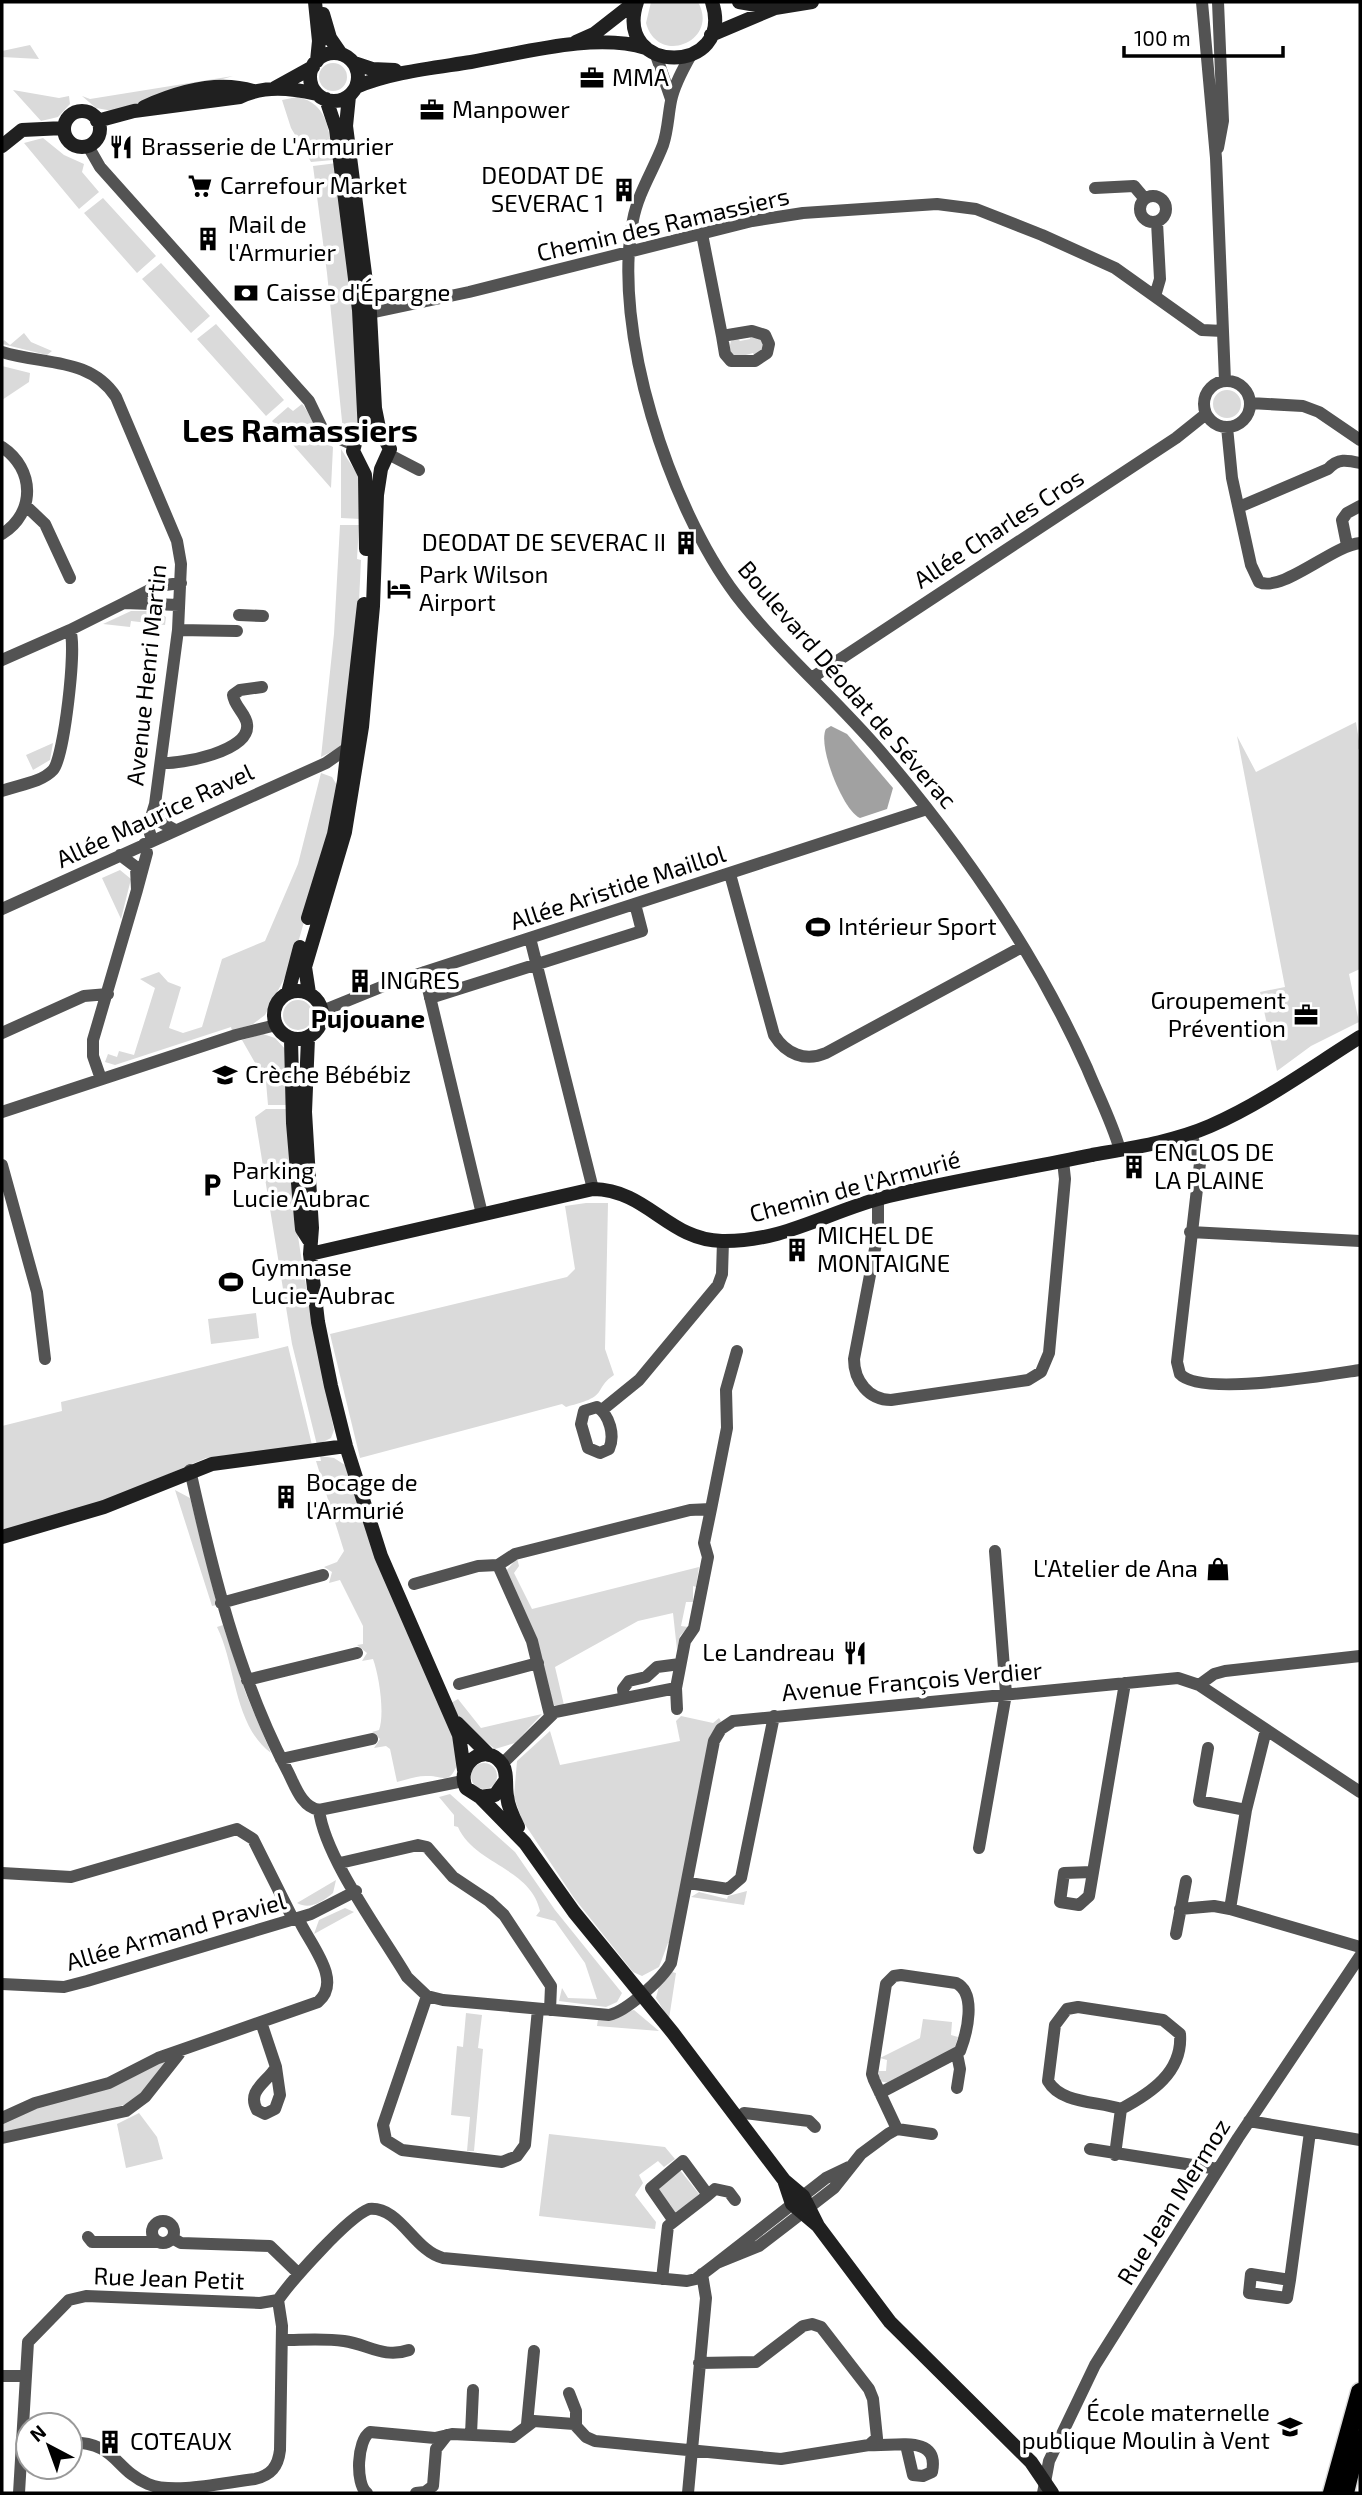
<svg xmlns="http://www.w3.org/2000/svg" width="1362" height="2495" viewBox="0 0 1362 2495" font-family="'Exo 2',sans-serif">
	<rect width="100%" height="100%" fill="#fff"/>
	<path fill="#dadada" d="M651,2H698C720,41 658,67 646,23Z
		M30,45L39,59L2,57V51Z
		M319 77a14 14 0 1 1 28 0a14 14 0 1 1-28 0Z
		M233,76L113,111L96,108L82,96L90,99Z
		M13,90L59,98L69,96L70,104L58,117L41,121Z
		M297,97C329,103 329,132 333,160L311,162L291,128L282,100Z
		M43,138L64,155L84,164L82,172L99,192L79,209L24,143Z
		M337,163L355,308L359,422L347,431H343L327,273L313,166Z
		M103,198L156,256L137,273L84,213Z
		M161,263L210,316L191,333L142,279Z
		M216,324L284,400L266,416L197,339Z
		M24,333L31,342L52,351L47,355L2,344L4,340L10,345Z
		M751,335L761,337L765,348L755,357L753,353L735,358L729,349L731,341L737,338L740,341L750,339Z
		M2,366L30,373L29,382L2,400Z
		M1213 404a14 14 0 1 1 28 0a14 14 0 1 1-28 0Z
		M302,404C315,420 314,436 333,447L331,488L272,421L288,407L293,411Z
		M341,449L361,480V519L341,518Z
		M340,525H359L357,559L361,560L357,643L341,747L321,757L334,634Z
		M131,611H155L166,617L165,625L131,621L130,627L103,624Z
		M1356,722L1360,747L1358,750L1360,969L1349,974L1359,1022L1311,1046L1277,1071L1260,992L1285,987L1237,736L1256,772Z
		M53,743L50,760L33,770L26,755Z
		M321,773L332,777L338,787L335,813L292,964L265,1015L253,1024L232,1031L231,1027L115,1065L105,1062L108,1054L117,1057L119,1051L134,1055L155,988L140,979L159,972L168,982L181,987L169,1028L183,1033L202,1027L222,959L265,941L298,864Z
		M120,870L131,879L121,919L102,878Z
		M283 1015a15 15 0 1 1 30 0a15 15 0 1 1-30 0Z
		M263,1034L275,1038L287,1051V1105H268L266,1082L242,1040Z
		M266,1109H287C289,1217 313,1324 334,1430L331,1438L317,1445L292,1344L255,1117Z
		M586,1203H608L605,1349L614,1375C605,1381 604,1384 599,1392C593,1401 575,1404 566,1407L562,1404L360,1458L330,1334L567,1277L575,1269L565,1206Z
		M256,1313L259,1338L211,1344L208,1319Z
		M288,1346L312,1445L206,1458L101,1503L2,1532V1426L62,1411L61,1402Z
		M320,1456L334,1458L345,1465L382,1574L452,1731L458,1763C448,1787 444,1775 426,1776C416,1776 406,1780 397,1782L390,1749L386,1746L374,1748L380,1739L372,1732L379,1730C385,1714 379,1675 373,1659L362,1661L367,1653L357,1645L363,1644V1626L340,1580L329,1583L332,1572L324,1567L337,1562L344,1551L316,1461H321Z
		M175,1490L190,1498L217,1605L212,1606Z
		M517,1558L519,1566L514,1573L532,1609L699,1567L696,1587L693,1586V1602H686L681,1626L688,1627L680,1636L677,1650L673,1613L638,1621L555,1667L564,1705H554L506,1571Z
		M223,1625L246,1694L271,1753C234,1726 236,1665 217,1627Z
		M458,1699L481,1728L542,1714L515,1743L495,1749L462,1723L451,1703Z
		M681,1716L713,1723L719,1718L721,1721L710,1736L671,1943H668L659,1967L642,1976L633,1972L574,1898L522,1820L514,1797L517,1761L550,1731L560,1765L680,1741L676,1721Z
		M471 1776a13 13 0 1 1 26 0a13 13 0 1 1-26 0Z
		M450,1794L515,1852L555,1910L622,1993L617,2002L606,2007L559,2001L562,1988L568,1998L597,1999L585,1963L555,1921L536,1916L540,1911C531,1868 474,1864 458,1827L454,1826V1815L439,1797Z
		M336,1880L333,1893C322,1902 310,1910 297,1903Z
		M747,1891L744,1905L691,1897L699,1892L727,1899L728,1896Z
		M345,1908L354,1912L314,1934L319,1920Z
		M672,1972L676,1973L669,2019L656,1998L659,1986Z
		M634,2010L659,2031L597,2026L598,2019Z
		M466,2013L482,2015L478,2048L483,2049L474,2151H467L470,2117L451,2115L457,2046L463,2047Z
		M923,2019L952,2022L951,2035L958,2037L954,2050L889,2083L879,2081V2071H886L887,2060L880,2058L920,2038Z
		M168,2058L149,2086L128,2104L2,2135V2121Z
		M139,2113L157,2137L163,2159L126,2168L117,2124Z
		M549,2134L665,2147L675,2159L664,2167L658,2161L639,2175L643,2183L635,2195L656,2222L655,2229L539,2216Z
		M680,2170L699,2194L675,2215L658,2192L657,2185Z"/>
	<path fill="#a1a1a1" d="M831,726L847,734L893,788L887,809L860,818C843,811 817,745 826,729Z"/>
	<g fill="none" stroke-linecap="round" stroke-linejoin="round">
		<g stroke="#dbdbdb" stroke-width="21">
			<path id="primary" d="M1332,2493L1360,2392
				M1345,2493L1358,2439"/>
		</g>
		<path stroke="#535353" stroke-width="12" d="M1202,2L1216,158L1225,381
			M1218,2L1223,121L1218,148
			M656,55L671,99
			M691,55C683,69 674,85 671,101C668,116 668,130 663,145C653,171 638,193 633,220C611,329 670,508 736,595C779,651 835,698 881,752C962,847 1036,954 1087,1068C1098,1095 1112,1122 1120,1150
			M88,146L100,167L309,401L324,432L354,445
			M1095,188L1134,186L1145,199
			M1140 209a13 13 0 1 1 26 0a13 13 0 1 1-26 0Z
			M702,234L722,336
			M1155,296L1160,279L1157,222
			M370,313L469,292L752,221L803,213L937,204L976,209L1042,235L1115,268L1202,330L1223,331
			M752,331L765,335L769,344L767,353L755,361H731L725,354L722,336Z
			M2,352C43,365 90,357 116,397L177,541L181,564L178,630L155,804
			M1204 404a23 23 0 1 1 46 0a23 23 0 1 1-46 0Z
			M1250,403L1303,406L1319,412L1360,440
			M1227,427L1232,478L1251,565L1259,582C1282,593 1332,546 1360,543
			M2,447C35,469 36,513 2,534
			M390,455L419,470
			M25,505L45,524L70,578
			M1239,507L1328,469C1338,458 1347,460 1360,463
			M1347,545L1342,520L1347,513L1360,506
			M179,605L124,603L157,586L181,583
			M239,615L263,616
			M178,630L237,631
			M2,660L70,630
			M813,677L1176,438L1206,414
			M162,763C180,764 251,752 247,724C246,714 234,706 233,695L240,690L262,687
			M2,791C17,785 41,783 53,770C64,758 77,646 70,630L124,603
			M152,840L148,827L155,804L159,821L175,830
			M120,855L136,867L137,890L147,853L144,844
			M730,874L774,1035C786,1054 805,1062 826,1053L1022,947
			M2,909L326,763L349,747
			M530,938L593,1189
			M424,972L482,1214
			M430,998L642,931L635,904
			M322,1011L391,983L927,809
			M2,1033L84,996L108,994
			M101,1079L93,1056V1040L137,890
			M2,1112L236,1035L276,1025
			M1191,1133L1200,1163L1177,1362L1180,1374C1201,1397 1327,1375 1360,1370
			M2,1165L37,1292L45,1359
			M878,1199V1233L854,1359C854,1381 869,1400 891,1400L1028,1380L1041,1372L1049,1353L1065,1179L1063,1161
			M1190,1232L1360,1241
			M597,1407C610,1415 615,1436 609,1449L600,1453L588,1448L581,1424L584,1411Z
			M602,1410L639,1380L718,1285L722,1274L723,1241
			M190,1470C213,1573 238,1676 287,1770C295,1785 301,1807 319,1810L463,1781
			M711,1509L727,1428L726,1390L737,1351
			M414,1584L478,1566L498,1565
			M221,1603L323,1575
			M247,1680L357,1653
			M459,1684L538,1663
			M1199,1685L1214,1674L1225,1671L1360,1656
			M676,1688L677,1709
			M624,1697L623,1689L629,1681L646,1677L657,1667L680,1664
			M1266,1730L1246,1810L1230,1909L1360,1947
			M1208,1748L1199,1801L1246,1810
			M281,1759L372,1739
			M502,1764L555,1712L676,1688L685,1641L694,1628L708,1557L704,1543L711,1509L690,1510L515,1554L498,1565L532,1641L550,1715
			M319,1810C325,1858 381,1933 407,1977L427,1996L443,2000L609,2015C627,2011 662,1979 671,1963L714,1741L721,1729L733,1721L1178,1678L1199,1685L1360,1792
			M979,1848L1006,1694L995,1551
			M340,1863L418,1845L427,1847L453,1877L489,1901L504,1915L551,1986L550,2010
			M1092,1872L1064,1873L1060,1902L1079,1905L1089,1896L1125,1683
			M2,1873L71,1877L237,1829L253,1839L293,1919
			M689,1883L728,1889L741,1878L774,1716
			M1180,1909L1214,1906L1230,1909
			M1176,1934L1186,1881
			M2,1984L64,1987L87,1981L311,1914L356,1891
			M427,1996L383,2125L386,2140L402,2150L502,2162L517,2156L525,2145L538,2009
			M261,2022L276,2067C268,2082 246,2090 257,2110L265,2114L275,2109L280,2095L276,2067
			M957,2054L960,2069L957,2088
			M880,2093L960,2051C967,2033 977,1993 956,1983L901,1975L894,1976L886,1984L872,2074L874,2080L897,2129
			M2,2118L35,2103L109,2083L158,2058L318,2002C344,1980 308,1942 298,1918
			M738,2119L744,2113L753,2114L809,2121L815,2127
			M1249,2121L1360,2140
			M2,2138L126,2111L145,2097L179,2054
			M1090,2149L1218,2169
			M1115,2155L1121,2109C1098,2101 1061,2104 1048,2081L1055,2025L1067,2009L1078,2007L1163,2020L1180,2034C1183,2072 1151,2093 1121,2109
			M849,2167L826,2178L717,2263L759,2246L789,2223L834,2188L861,2154L888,2134L897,2129L932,2134
			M708,2195L715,2189L729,2192L735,2200
			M152 2232a11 11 0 1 1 22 0a11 11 0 1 1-22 0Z
			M88,2237L92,2242H158
			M172,2238L181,2243L270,2246L299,2274
			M662,2279L668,2226L708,2195L683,2161L651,2188L674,2221
			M1290,2280L1251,2274L1249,2293L1287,2298L1290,2280L1310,2132
			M282,2340C302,2340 324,2338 344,2341C367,2344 384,2359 409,2350
			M2,2376H25
			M569,2393L576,2411V2425
			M527,2424L534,2351
			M471,2434L473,2390
			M70,2442C118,2443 113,2469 148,2484C174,2495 226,2482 255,2479C271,2475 278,2467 280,2450L282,2326L278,2300C292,2280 348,2217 369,2209C400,2206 414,2251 443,2258L687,2281L696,2279L717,2263
			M869,2445C893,2447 940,2433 932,2472L923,2476L913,2475L906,2445
			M19,2493L28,2342L69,2300L86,2296L260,2303L278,2300
			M367,2493C355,2484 357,2440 370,2432L435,2438L452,2434L513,2437L534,2421L574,2424L586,2437L595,2441L781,2459L869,2445L877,2438L873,2399L869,2389L821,2327L812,2324L803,2326L756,2362L699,2363
			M416,2493L425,2492L433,2486L436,2449L447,2435
			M688,2493L706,2298L702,2274
			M1043,2493L1049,2461L1095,2365L1238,2138L1360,1956"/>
		<path stroke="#202020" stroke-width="14" d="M315,2L319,41L317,61
			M637,2C612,76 736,76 712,2
			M739,2L773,8
			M323,14L330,38L341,54
			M711,35L775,8L812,2
			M576,42L594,34L635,2
			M310 77a24 24 0 1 1 48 0a24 24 0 1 1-48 0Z
			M354,63L372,69L395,70
			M356,87C391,72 433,68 471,62C523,53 595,32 646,48
			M275,88L313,67
			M326,99L336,129L359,310L365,433
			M144,107C177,92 217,80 253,91
			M64 129a18 18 0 1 1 36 0a18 18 0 1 1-36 0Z
			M97,121L134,111L240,97C265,85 290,88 317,94
			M2,146L22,130L64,128
			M366,549L365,475L353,451L356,440L365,433L383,435
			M308,918L334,834L344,781L364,604
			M274 1015a24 24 0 1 1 48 0a24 24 0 1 1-48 0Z
			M288,993L300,947
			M309,993L305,967L345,832L362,727L373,606L377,495L381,469L390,449L379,428L375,408L370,313L346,126L349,96
			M308,1038L305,1112L312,1228L310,1254L318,1322L331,1386L346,1446L381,1556L459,1735L464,1770
			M291,1039L293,1123L301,1219L302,1229L309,1240
			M310,1254L593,1189C648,1190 668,1240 722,1241C786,1242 830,1210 889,1196C956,1180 1025,1169 1092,1155C1131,1148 1173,1142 1210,1126C1263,1103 1312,1067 1360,1037
			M2,1537L104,1507L212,1464L346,1446
			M457,1723L489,1755
			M505,1781L495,1795L480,1797L466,1788C455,1765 485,1740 502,1764C508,1772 505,1786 507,1796C508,1807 513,1817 518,1827
			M480,1797L525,1843L574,1912L673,2033L784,2180L803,2196L818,2226L890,2322L1031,2462L1052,2493
			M784,2180L792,2204L818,2226"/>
		<use href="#primary" stroke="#000" stroke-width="18"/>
	</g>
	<defs>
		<g id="office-bare" transform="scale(1.89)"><path d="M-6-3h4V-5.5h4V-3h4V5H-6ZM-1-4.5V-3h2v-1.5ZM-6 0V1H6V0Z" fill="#000" stroke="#fff" stroke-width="2.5" paint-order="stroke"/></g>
		<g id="restaurant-bare" transform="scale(1.89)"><path d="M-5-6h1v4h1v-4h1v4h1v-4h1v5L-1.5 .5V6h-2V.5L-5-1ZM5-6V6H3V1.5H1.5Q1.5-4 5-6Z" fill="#000" stroke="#fff" stroke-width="2.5" paint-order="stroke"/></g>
		<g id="supermarket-bare" transform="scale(1.89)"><path d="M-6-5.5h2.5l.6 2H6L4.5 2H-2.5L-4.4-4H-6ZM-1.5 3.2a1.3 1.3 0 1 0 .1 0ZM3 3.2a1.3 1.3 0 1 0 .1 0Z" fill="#000" stroke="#fff" stroke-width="2.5" paint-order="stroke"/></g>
		<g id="building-bare" transform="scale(1.89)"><path d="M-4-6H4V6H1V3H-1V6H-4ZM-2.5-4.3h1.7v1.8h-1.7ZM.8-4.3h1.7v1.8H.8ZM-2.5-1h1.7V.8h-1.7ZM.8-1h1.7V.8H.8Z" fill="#000" stroke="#fff" stroke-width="2.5" paint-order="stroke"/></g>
		<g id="bank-bare" transform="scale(1.89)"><path d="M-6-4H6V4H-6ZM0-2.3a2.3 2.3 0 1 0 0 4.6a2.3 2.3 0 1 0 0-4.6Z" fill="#000" stroke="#fff" stroke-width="2.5" paint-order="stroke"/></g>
		<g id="hotel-bare" transform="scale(1.89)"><path d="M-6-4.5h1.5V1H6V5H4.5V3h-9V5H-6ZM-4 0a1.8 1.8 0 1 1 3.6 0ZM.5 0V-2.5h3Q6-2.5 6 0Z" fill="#000" stroke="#fff" stroke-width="2.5" paint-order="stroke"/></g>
		<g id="stadium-bare" transform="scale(1.89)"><path d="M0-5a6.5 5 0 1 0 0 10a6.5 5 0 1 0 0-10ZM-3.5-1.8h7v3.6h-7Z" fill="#000" stroke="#fff" stroke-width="2.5" paint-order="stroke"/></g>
		<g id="school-bare" transform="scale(1.89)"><path d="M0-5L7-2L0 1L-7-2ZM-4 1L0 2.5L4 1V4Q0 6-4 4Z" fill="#000" stroke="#fff" stroke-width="2.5" paint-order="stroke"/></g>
		<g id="parking-bare" transform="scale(1.89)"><path d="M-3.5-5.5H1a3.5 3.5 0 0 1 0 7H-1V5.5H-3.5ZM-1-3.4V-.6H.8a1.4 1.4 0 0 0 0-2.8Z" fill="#000" stroke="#fff" stroke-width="2.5" paint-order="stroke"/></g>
		<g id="shop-bare" transform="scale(1.89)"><path d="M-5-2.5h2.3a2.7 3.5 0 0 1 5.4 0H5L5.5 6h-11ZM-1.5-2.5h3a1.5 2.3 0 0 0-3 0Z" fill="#000" stroke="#fff" stroke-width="2.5" paint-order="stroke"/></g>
	</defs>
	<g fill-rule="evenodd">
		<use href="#office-bare" x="592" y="78"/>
		<use href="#office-bare" x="432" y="110"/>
		<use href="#restaurant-bare" x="121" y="147"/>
		<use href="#supermarket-bare" x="200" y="186"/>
		<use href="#building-bare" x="624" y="190"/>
		<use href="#building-bare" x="208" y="239"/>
		<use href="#bank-bare" x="246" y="293"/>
		<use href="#building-bare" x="686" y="543"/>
		<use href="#hotel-bare" x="399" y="589"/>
		<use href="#stadium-bare" x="818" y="927"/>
		<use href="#building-bare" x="360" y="981"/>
		<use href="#office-bare" x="1306" y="1015"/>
		<use href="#school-bare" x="225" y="1075"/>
		<use href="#building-bare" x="1134" y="1167"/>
		<use href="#parking-bare" x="212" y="1185"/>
		<use href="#building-bare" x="797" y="1250"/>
		<use href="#stadium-bare" x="231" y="1282"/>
		<use href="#building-bare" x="286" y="1497"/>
		<use href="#shop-bare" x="1218" y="1569"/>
		<use href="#restaurant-bare" x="855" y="1653"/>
		<use href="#school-bare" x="1290" y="2427"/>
		<use href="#building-bare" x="110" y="2442"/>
	</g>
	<g text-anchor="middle" stroke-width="7" stroke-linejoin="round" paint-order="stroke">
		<g font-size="24" fill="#000" stroke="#fff" text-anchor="start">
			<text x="612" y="86">MMA</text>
			<text x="452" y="118">Manpower</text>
			<text x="141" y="155">Brasserie de L'Armurier</text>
			<text x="604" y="184" text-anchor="end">DEODAT DE<tspan x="604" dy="28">SEVERAC 1</tspan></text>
			<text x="220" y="194">Carrefour Market</text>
			<text x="228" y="233">Mail de<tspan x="228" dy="28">l'Armurier</tspan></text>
			<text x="266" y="301">Caisse d'Épargne</text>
			<text x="666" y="551" text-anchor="end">DEODAT DE SEVERAC II</text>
			<text x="419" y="583">Park Wilson<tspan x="419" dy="28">Airport</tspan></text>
			<text x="838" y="935">Intérieur Sport</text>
			<text x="380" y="989">INGRES</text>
			<text x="1286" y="1009" text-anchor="end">Groupement<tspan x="1286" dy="28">Prévention</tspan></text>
			<text x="245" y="1083">Crèche Bébébiz</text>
			<text x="1154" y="1161">ENCLOS DE<tspan x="1154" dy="28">LA PLAINE</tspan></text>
			<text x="232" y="1179">Parking<tspan x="232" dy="28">Lucie Aubrac</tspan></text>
			<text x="817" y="1244">MICHEL DE<tspan x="817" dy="28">MONTAIGNE</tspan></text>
			<text x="251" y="1276">Gymnase<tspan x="251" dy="28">Lucie-Aubrac</tspan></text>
			<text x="306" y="1491">Bocage de<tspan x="306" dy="28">l'Armurié</tspan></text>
			<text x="1198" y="1577" text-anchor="end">L'Atelier de Ana</text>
			<text x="835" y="1661" text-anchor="end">Le Landreau</text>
			<text x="1270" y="2421" text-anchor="end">École maternelle<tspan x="1270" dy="28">publique Moulin à Vent</tspan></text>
			<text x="130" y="2450">COTEAUX</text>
		</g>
		<g font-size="24" fill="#000" stroke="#fff">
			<text transform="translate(663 225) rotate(-13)" y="8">Chemin des Ramassiers</text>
			<text transform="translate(999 529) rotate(-33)" y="8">Allée Charles Cros</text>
			<text transform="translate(147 675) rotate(-84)" y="8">Avenue Henri Martin</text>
			<text transform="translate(847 685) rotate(49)" y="8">Boulevard Déodat de Séverac</text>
			<text transform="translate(155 816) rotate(-25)" y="8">Allée Maurice Ravel</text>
			<text transform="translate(618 888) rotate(-18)" y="8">Allée Aristide Maillol</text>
			<text transform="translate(855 1187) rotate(-15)" y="8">Chemin de l'Armurié</text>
			<text transform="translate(912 1682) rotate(-5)" y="8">Avenue François Verdier</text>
			<text transform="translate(176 1932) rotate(-16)" y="8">Allée Armand Praviel</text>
			<text transform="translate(1174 2202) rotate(-58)" y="8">Rue Jean Mermoz</text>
			<text transform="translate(169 2279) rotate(2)" y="8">Rue Jean Petit</text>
		</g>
		<g font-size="26" font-weight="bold" fill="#000" stroke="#fff">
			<text x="368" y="1028">Pujouane</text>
		</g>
		<g font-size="32" font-weight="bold" fill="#000" stroke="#fff">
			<text x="300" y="442">Les Ramassiers</text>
		</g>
	</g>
	<rect width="1362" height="2495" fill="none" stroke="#000000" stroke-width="7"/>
	<g transform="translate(49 2446) rotate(319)"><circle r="33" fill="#ffffff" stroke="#999999" stroke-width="2"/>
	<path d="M0-5L12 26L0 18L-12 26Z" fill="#000000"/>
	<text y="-10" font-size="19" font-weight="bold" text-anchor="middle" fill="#000000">N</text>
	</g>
	<path d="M1124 46v10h159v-10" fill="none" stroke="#000000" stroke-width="3.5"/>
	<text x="1134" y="46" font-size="21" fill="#000000" stroke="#ffffff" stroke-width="5" paint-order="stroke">100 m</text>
</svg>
